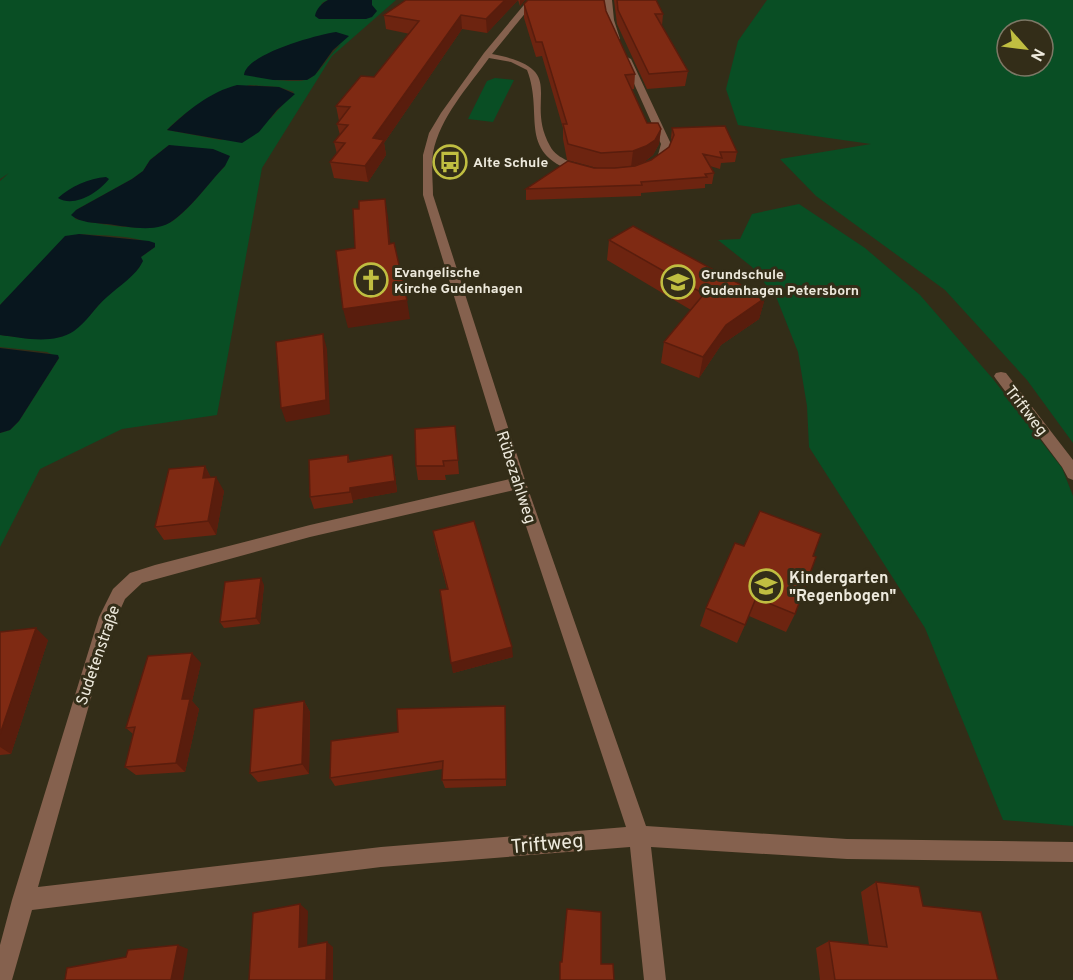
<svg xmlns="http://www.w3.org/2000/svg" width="1073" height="980" viewBox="0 0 1073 980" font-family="Overpass,sans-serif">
	<rect width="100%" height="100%" fill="#332d18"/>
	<path fill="#094e24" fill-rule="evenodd" d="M0,0H328L322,3L319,19H366L372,0H396L332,56L262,168L217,415L122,429L40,469L0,547V433L10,430L19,421L59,358L47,352L0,347V335L32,339L61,337L89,316L104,299L139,268L141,257L155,247C141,234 99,236 79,234L47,257L0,305V181L9,173L0,179ZM342,44C329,53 320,75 308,79C298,83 284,80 273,80ZM250,85L279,87L294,92L271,118L221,140L167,130C196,101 212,98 250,85ZM169,145L225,166C209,182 192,207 174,220C154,235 99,224 75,219L76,210L132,179L143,171L150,160Z
		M767,0H1073V443L1027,380L945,290L816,196L780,159L871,144L738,125L726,89L738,41ZM1007,30H1043V66H1007Z
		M495,78L514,80L493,122L468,119L487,81Z
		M799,204L865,248L920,295L993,379L1062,468L1073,496V826L1003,820L925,628L809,447L807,406L798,352L777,299L752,267L718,240L740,239L752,214Z"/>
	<path fill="#08161e" d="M328,0H372V5L377,11L372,17L366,19H319L315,16C316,9 322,3 328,0Z
		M336,32L349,36L333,50L315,75L307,80H273L244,75C246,54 316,35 336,32Z
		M237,85L279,87L295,94L277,110L259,132L242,143L167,130C187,111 210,92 237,85Z
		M169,145L213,149L230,156L225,166C209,182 182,221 162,226C146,231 123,226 107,224C96,223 80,223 71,215L76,210L132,179L143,171L150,160Z
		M106,177L109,179C98,193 74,208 58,198C70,187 89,178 106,177Z
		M79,234L149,241L155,243V247L141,257L143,261C136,276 119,286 107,297C95,307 87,322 74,331C53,345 23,338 0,335V305L65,236Z
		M0,348L58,355L59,358L19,421L10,430L0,433Z"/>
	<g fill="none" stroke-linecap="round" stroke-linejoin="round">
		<path fill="#85614e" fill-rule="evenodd" d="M528,0H536L492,54C572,69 523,98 550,146C558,161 575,161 587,171L582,174C514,155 545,116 527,70L511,62L489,58C468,87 440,117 433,153C431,166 433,182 433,195L526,483L646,826L847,839L1073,842V862L847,859L651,847L666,980H644L630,847L381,867L32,910L12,980H0V945L12,900L99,617L113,589L130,573L155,565L310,525L510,479L423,195V155L429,133L441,113L484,53ZM514,490L626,827L381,847L38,887L91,698L117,617L125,599L142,583L310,537Z
			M604,0H612L614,20L620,39H614L606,20Z
			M627,57L631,59L671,144L666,158L652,168L647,165L658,155L661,144L623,59Z
			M1001,372L1006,373L1073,460V480L1068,478L1062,467L996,379L994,376L996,373Z"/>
	</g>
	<path fill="#6d2410" d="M406,0H525L520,6L518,0L487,33L462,29L384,143L386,155L368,182L334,178L330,162L337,154L334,142L340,135L337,124L339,121L336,106L374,77L410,34L386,29L384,15Z
		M614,0H656L663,14L662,26L688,71L685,86L647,89L617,24Z
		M524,4L606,11L635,74L634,89H632L647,123L661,129L659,144L653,155L644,162L651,160L669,147L672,141L671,138L672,128L737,152L735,162L721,163L720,169L710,166L714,173L712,184H705V188L641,193V196L526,200V189L594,168H597L567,160L563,139V128L542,56L536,57L524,18Z
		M609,240L765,298L759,319L721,345L699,378L661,363L664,342L691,310L607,260Z
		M455,426L459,474L445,475L446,480H418L416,466Z
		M348,455L350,462L394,466L397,492L353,500V503L314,509L310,497Z
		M205,466L211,478L224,491L216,535L164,540L155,527Z
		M433,531L513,657L453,673L447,589L435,543Z
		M744,546L813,556L795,614L786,632L749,616L737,643L700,626L706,608Z
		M264,585L260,624L224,628L220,622Z
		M0,632L48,640L11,754L0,755Z
		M201,663L192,701L199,709L185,772L136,775L125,767L133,734L126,728Z
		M304,701L310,712L309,774L258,782L250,773Z
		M505,706L506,786L445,788L442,780L443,769L335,786L330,778L398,732Z
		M876,882L923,906L998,980H820L816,948L829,941L869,945L861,892Z"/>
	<path fill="#591d0d" d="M505,0H518L487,33L486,19Z
		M520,0H525L520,6Z
		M461,15L462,29L384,143L386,155L368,182L365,166L373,138Z
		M661,129L659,144L653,155L644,162L631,167L633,151Z
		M385,199L388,217L392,262L389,244Z
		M765,298L759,319L721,345L699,378L703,357L726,325Z
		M407,300L410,319L348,328L343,309Z
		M323,334L327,349L330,414L286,422L281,408Z
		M392,455L394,466L397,492L353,500V503L350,488Z
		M205,466L212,480L203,478Z
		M216,477L224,491L216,535L208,521Z
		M261,578L264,585L260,624L256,618Z
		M36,628L48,640L11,754L0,747V734Z
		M512,647L513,657L453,673L451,663Z
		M192,653L201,663L192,701L199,709L185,772L176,763L182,699Z
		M304,701L310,712L309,774L302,764Z
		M300,904L308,911L307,952L299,947Z
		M327,942L333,947V980H326Z
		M178,945L188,949L183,980H171Z"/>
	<path fill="#7f2a13" stroke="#591d0d" stroke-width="1.5" d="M406,0H505L486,19L461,15L373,138L384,140L365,166L330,162L345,143L334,142L348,125L337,124L350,107L336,106L361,76L374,77L419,21L384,15Z
		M528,0H604L606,11L635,74L625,75L647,123H658L661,129L655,140L646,146L633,151L601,153L568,144L563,124H567L542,42H536L524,4Z
		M617,0H656L663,14H655L688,71L649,74L618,10Z
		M725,126L737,152H720L722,158L703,154L714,173L705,174L707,177L641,182L642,185L526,189L568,161L594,168H615L635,166L651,160L669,147L674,135L672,128Z
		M385,199L389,244L394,243L407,300L343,309L336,251L355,248L353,209H359V201Z
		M633,226L765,298L726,325L703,357L664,342L704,294L609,240Z
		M323,334L326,400L281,408L276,342Z
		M455,426L458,460L443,461L444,466H416L415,429Z
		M348,455V462L392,455L395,481L350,488V492L310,497L309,460Z
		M205,466L203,478L216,477L208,521L155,527L169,469Z
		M760,511L821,534L813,556L816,557L795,614L756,598L745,625L706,608L735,543L744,546Z
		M474,521L512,647L451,663L440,590L448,589L433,531Z
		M261,578L256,618L220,622L225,582Z
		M36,628L0,734V632Z
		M192,653L182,699H190L176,763L125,767L135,727L126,728L148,656Z
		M304,701L302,764L250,773L254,709Z
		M505,706L506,779L442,780L443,761L330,778L331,741L398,732L397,709Z
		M876,882L919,887L923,906L981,912L998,980H835L829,941L887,947Z
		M300,904L299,947L327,942L326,980H249L253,913Z
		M567,909L601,912V964H613L614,980H560V962H562Z
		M178,945L171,980H65L67,968L126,957L128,950Z"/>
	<defs>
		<g id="bus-ring" transform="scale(1.725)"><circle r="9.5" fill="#332d18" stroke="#c0be41" stroke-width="1.5"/><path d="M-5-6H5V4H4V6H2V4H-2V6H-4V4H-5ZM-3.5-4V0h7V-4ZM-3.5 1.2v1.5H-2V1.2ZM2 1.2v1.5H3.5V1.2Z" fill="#c0be41"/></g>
		<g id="church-ring" transform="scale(1.725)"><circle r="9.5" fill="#332d18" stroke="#c0be41" stroke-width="1.5"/><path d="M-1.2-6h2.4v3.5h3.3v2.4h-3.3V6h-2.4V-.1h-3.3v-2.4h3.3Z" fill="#c0be41"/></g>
		<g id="school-ring" transform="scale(1.725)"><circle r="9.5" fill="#332d18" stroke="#c0be41" stroke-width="1.5"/><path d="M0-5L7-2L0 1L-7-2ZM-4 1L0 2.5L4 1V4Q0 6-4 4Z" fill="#c0be41"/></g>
	</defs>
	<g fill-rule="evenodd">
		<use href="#bus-ring" x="450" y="162"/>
		<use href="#church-ring" x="371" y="280"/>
		<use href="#school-ring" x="678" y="282"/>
		<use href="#school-ring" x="766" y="586"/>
	</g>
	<g text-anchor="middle" stroke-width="6" stroke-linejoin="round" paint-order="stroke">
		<g font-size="14" font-weight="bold" fill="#ede9dc" stroke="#332d18" text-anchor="start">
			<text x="473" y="167">Alte Schule</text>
			<text x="394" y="277">Evangelische<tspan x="394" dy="16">Kirche Gudenhagen</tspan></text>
			<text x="701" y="279">Grundschule<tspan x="701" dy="16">Gudenhagen Petersborn</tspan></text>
		</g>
		<g font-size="16" fill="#ede9dc" stroke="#332d18">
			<text transform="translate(1027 410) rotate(52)" y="6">Triftweg</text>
			<text transform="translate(517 477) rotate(72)" y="6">Rübezahlweg</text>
			<text transform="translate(97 655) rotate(-71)" y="6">Sudetenstraße</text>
		</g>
		<g font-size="16" font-weight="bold" fill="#ede9dc" stroke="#332d18" text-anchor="start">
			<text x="789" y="583">Kindergarten<tspan x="789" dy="18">"Regenbogen"</tspan></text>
		</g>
		<g font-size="20" fill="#ede9dc" stroke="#332d18">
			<text transform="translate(547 843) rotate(-5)" y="7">Triftweg</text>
		</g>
	</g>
	<g transform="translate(1025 48) rotate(118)"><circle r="28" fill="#332d18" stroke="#7d7866" stroke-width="1.5"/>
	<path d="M0-4.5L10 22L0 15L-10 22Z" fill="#c0be41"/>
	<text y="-9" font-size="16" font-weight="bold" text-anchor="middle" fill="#ede9dc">N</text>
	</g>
</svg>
